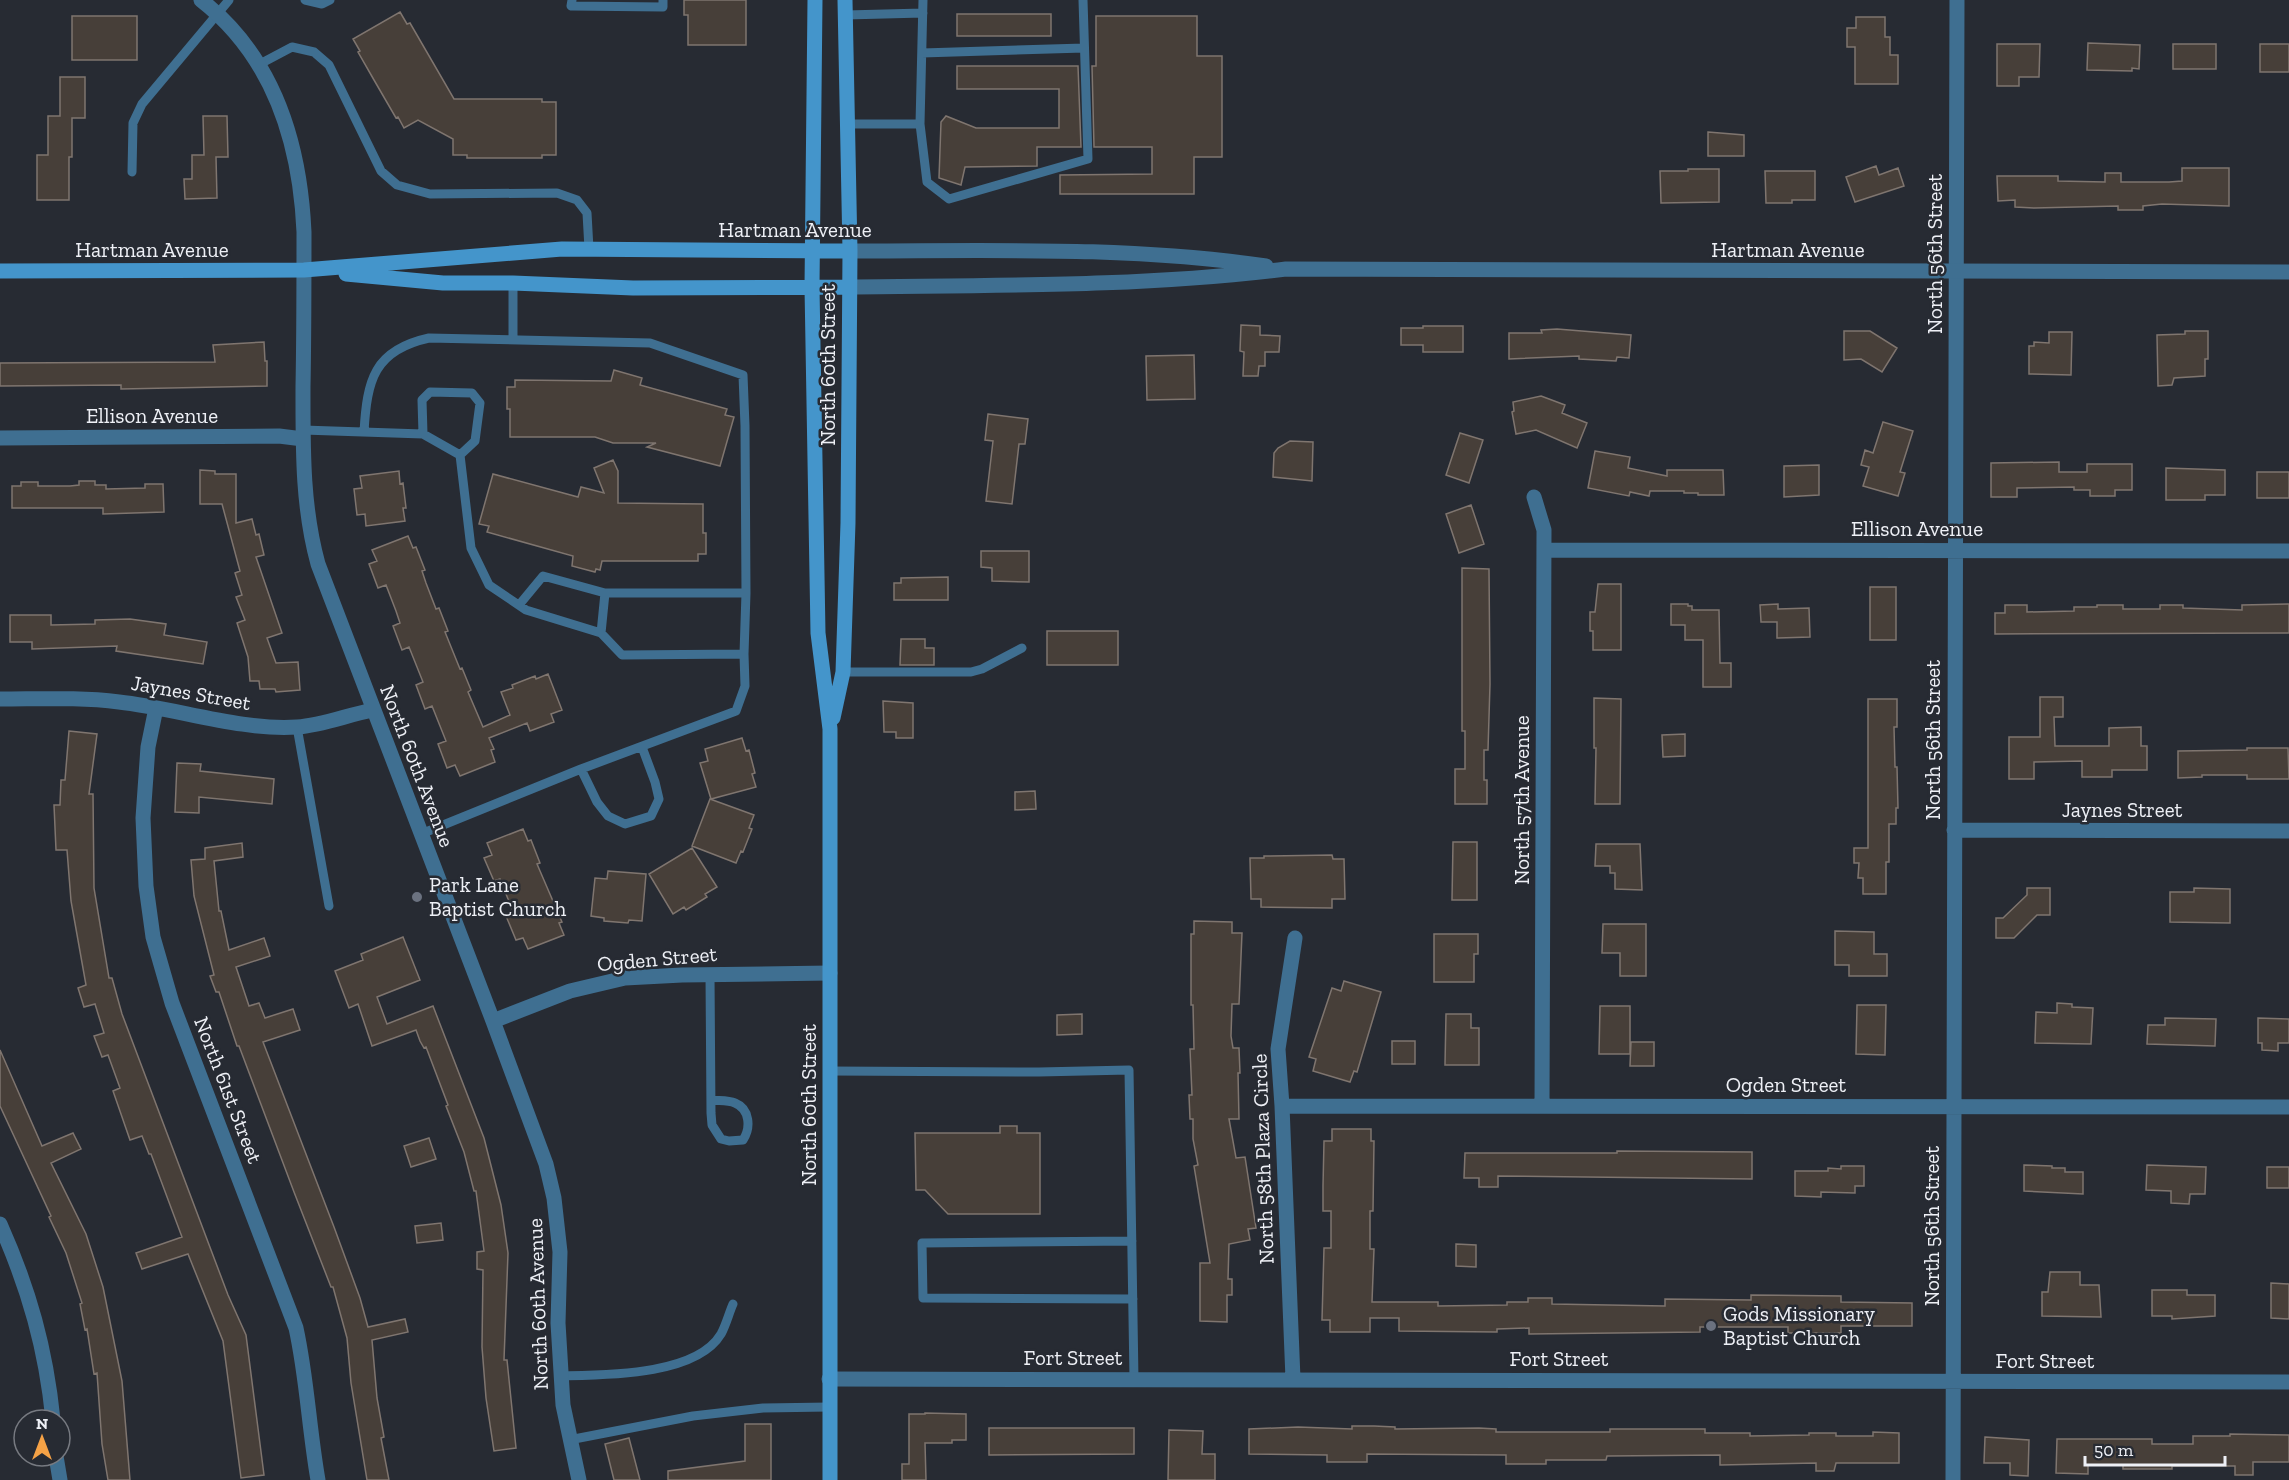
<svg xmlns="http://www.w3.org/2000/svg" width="2289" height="1480" viewBox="0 0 2289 1480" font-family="'Zilla Slab',serif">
	<rect width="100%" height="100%" fill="#272b33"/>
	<path fill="#473f39" stroke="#7f756f" stroke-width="1.5" d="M684,0H746V45H688V15H684Z
		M400,12L407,24L410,23L454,99H542V102H556V155H542V158H467V155H453V139L418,120L404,128L398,117L396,118L374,80L358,52L360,51L353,39Z
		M957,14H1051V36H957Z
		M72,16H137V60H72Z
		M1096,16H1197V56H1222V157H1194V194H1060V175L1152,174V147H1094L1092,66H1096Z
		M1856,17H1885V37H1890V55H1898V84H1855V47H1847V28H1856Z
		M2088,43L2140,45L2139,69L2132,68V71L2087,70Z
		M1997,44H2040L2039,77H2019V86H1997Z
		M2173,44H2216V69H2173Z
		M2260,44H2289V72H2260Z
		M957,66H1078L1081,147H1037V166L965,167L961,185L939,178L941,122L946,116L976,128H1059V89H957Z
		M60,77H85V118H72V157H69V200H37V155H48V116H60Z
		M203,116H227L228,157H216L217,198L185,199L184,179H192V155H204Z
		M1708,132L1744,135V156H1708Z
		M1876,166L1879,175L1898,168L1904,186L1855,202L1846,177Z
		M2182,168H2229V206L2162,204L2143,206V210H2118V206L2034,208L2015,207V200L1998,201L1997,176H2058V181L2105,182V173H2121V182H2169L2182,181Z
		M1688,169H1719V202L1661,203L1660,171H1688Z
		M1765,171H1815V200H1792V203H1766Z
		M1241,325L1260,326V335L1280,336L1279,352H1265V366H1259L1258,376H1243L1244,352L1240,351Z
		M1423,326H1463V352H1423V345H1401V328H1423Z
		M1557,329L1631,335L1629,358L1617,357L1616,361L1579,359V356L1509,359V333H1542L1541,330Z
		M1844,331H1870L1897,348L1882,372L1861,359L1844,360Z
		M2185,331H2208V359H2205V376L2174,378L2172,385L2158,386L2157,335L2185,334Z
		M2049,332H2072L2071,375L2029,374V346H2034V342L2049,343Z
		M264,342L265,361H267V386L121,389V385L0,386V363L215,362L213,345Z
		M1194,355L1195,399L1147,400L1146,356Z
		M614,370L642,378L640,385L727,409L725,415L734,417L720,466L647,447L656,443H613L595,437H510V409H507V387H515V380L611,381Z
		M1541,396L1565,405L1562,413L1587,423L1577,448L1536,430L1516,434L1512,412L1514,411L1513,402Z
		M988,414L1028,419L1025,444H1019L1012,504L986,501L993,441L985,440Z
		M1883,422L1913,431L1900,472L1905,473L1898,496L1863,486L1869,467L1861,465L1865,450L1873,453Z
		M1460,433L1483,440L1469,483L1446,475Z
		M1290,441L1313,442L1312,481L1273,477L1274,453L1278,448Z
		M1595,451L1630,457L1628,468L1667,476V470H1723L1724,495H1698V493H1684V491H1650L1649,496L1630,492L1629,496L1588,488Z
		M613,460L618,471V503L703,504V533H706V554H698V561H602L600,570L596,569L595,572L572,566L573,556L487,532L489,526L479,524L493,474L578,497L581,487L604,493L594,468Z
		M2059,462V472H2087V464H2132V490H2115V496H2090V490H2074V487L2017,488V497H1991V463Z
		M1819,465V495L1784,497V466Z
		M2166,468L2225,470V495H2205V500H2166Z
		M200,470L215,471V474H236V523L252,519L256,535L259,534L264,555L256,557L282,633L267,638L276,663L298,662L300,690L276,692L275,689H260L259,681H250L248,657L237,623L245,620L236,597L242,595L235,573L240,571L222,504H200Z
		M399,471L400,484L403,483L406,508H403L405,521L366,526L365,514L357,515L354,489L362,488L360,476Z
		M2257,472H2289V498H2257Z
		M79,481H95V485H106V489L145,488V484H163L164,512L103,514V508H12V486H21V482H38V486H70L79,485Z
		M1471,505L1484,544L1459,553L1446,514Z
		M408,536L413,548L416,547L425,570L422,571L426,583L436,609L439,608L448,631L445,632L460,669L462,668L471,690L468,692L483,727L510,715L501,692L513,688L512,685L535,676L536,679L548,674L562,710L551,714L554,722L530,731L527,723L489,738L494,749L491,750L495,762L460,776L455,765L447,768L438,744L446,741L432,706L425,709L416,685L423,682L409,647L402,650L393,626L400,623L396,611L386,585L378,588L369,564L377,561L372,550Z
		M981,551H1029V582L992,581V568L981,567Z
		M1462,568L1489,569L1490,684L1488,750H1484V780H1487V804H1455V769H1465V731H1462Z
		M948,577V600H894V583H901V578Z
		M1598,584H1621V650H1593V631H1590V612H1595Z
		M1870,587H1896V640H1870Z
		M1671,604H1688V606H1692V610H1719L1720,663H1731V687H1703V640H1685V625H1671Z
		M1778,604V609L1809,608L1810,637L1777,638V622H1761L1760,605Z
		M2289,604V633L1995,634V613H2005V605H2027V612L2074,611V607H2097V605H2123V609H2160V605H2183V608L2242,610V605Z
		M10,615H51V625L95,624V620L130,619L166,624L164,635L207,642L203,664L116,651L117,646L32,649V642H10Z
		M1047,631H1118V665H1047Z
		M901,639H925V648H934V665H900Z
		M2040,697H2063V717H2054L2055,746H2109V728L2141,727V746H2147V770H2112V777H2082V761L2034,762V779H2009V737H2040Z
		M1594,698L1621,699L1620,804H1595L1596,748H1594Z
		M1868,699H1897V727H1894L1895,767H1897L1898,808H1896V824H1889V862H1886V894H1863V878H1858L1859,863H1854V848H1868Z
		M883,701L913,703V738H896V732H884Z
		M69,731L97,734L89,794H93L94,888L109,978H112L122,1014L228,1295L246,1335L264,1475L241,1478L223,1341L188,1254L142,1269L136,1253L182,1237L151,1154H149L142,1136L130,1140L113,1091L120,1088L108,1055L102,1057L94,1036L104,1033L95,1004L84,1007L78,988L86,985L71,901L67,850H56L54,805H60L61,780H65Z
		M1685,734V756L1663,757L1662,735Z
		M742,738L746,751L749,750L755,773L752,774L756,787L711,799L700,763L708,761L705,749Z
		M2247,748H2288L2289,779H2247V775H2202V777L2178,778V751L2247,750Z
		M177,763L201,764L200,771L274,779L272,804L199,797V813L175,812Z
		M1035,791L1036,809L1015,810V792Z
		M710,799L754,815L749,828L752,829L743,852L741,851L736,863L692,846Z
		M523,829L528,841L531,840L540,863L537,864L562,922L559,923L564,935L528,949L523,938L516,940L506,916L514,914L500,879L494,881L484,858L492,855L487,843Z
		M1453,842H1477V900H1452Z
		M242,843L243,857L214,861L219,911H221L229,950L264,938L270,956L236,967L249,1006L259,1003L265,1018L293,1009L300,1030L263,1042L334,1227L360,1298L368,1327L405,1319L408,1332L372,1340L377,1398L384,1437L381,1438L389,1480H367L351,1383L347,1338L333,1287H331L294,1192L239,1046H237L219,992H216L210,976L214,975L194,896L191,860L205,859V848Z
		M1596,844H1640L1642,890L1615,889V873H1610V866H1595Z
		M692,848L717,887L705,894L707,897L686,910L684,907L673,914L649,874Z
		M1332,855L1333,859H1344L1345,899H1332V908L1261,907V899H1251L1250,858H1264V856Z
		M608,871L646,874L642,921L629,920L628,923L604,921V918L591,916L595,878L607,879Z
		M2027,888H2050V915H2037L2014,938H1996V918H2003L2027,895Z
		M2194,888L2230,889V923L2170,922V892H2194Z
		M1194,921L1232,922V933H1242L1239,1004H1232L1231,1036L1233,1048H1239L1240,1073H1238L1239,1119H1229L1236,1158L1245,1157L1256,1228L1248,1229L1250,1240L1229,1244L1228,1279H1232V1295H1227V1322L1200,1321V1263H1210L1194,1166L1198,1165L1193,1139V1119H1190L1189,1095H1192L1190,1049H1194L1193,1005H1191V934H1194Z
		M1603,924H1646V976H1620V953H1602Z
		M1835,931L1874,932V954H1887V976H1849V965H1835Z
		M1434,934H1478V954H1474V982H1434Z
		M403,937L420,980L377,997L387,1024L433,1006L484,1138L501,1205L508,1253L504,1360H507L516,1448L494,1451L486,1398L482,1347L483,1270L477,1269V1252L484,1251L476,1191H474L464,1152L446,1106L448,1105L426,1047L424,1048L420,1041L416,1030L372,1046L358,1004L349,1008L335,971L363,960L361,954Z
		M1344,981L1381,992L1357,1072L1354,1071L1350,1082L1313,1071L1316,1059L1309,1057L1332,988L1341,991Z
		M2057,1003L2072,1004V1007L2093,1008L2091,1044L2035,1043L2036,1012L2057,1013Z
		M1857,1005H1886L1885,1055L1856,1054Z
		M1600,1006H1630V1054H1599Z
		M1082,1014V1034L1057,1035V1015Z
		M1446,1014H1471V1028H1479V1065H1445Z
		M2165,1018L2216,1019L2215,1046L2147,1044L2148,1025H2165Z
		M2258,1018L2289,1019V1043H2278V1051L2262,1050V1043H2258Z
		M1392,1041H1415V1064H1392Z
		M1631,1042H1654V1066H1630Z
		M0,1050L42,1146L73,1133L81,1149L51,1163L86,1234L103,1287L122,1381L130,1480H108L102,1444L97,1373L94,1374L87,1329L85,1330L80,1304L82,1303L66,1253L49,1217L51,1216L0,1106Z
		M1000,1126H1017V1133H1040V1214H948L925,1190H916L915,1133H1000Z
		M1332,1129H1371V1141H1374L1373,1211H1370V1249H1374L1372,1302H1438V1306L1507,1305V1302H1528V1298H1552V1304L1665,1306V1299L1751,1300V1295L1841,1296V1302L1912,1303V1326H1841V1333H1788V1327H1700V1332L1529,1334V1328L1497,1329V1332L1399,1331V1318H1370V1332H1330V1320H1322L1324,1248H1331V1211H1323V1186L1324,1141H1332Z
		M429,1138L436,1159L411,1167L404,1146Z
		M1617,1151L1752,1152V1179L1498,1176V1187H1479V1178H1464L1465,1153H1617Z
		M2024,1165L2052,1166V1168H2065V1172H2083V1194L2024,1191Z
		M2147,1165L2206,1167L2205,1194H2190L2189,1204L2171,1203V1191L2146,1190Z
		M1841,1166H1864V1186H1855V1193L1821,1192V1197L1795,1196V1171H1828V1168L1841,1169Z
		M2267,1167H2289V1188H2267Z
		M441,1223L443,1240L417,1243L415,1226Z
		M1456,1244L1476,1245V1267L1456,1266Z
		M2050,1272H2080V1285H2099L2101,1317L2042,1316V1292H2048Z
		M2271,1283L2289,1284V1319L2271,1318Z
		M2152,1290H2187V1295H2215V1316L2172,1319V1316H2152Z
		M925,1413L966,1414V1440H952V1443H925L926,1480H902V1464H909V1414H925Z
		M745,1424H771V1480H668V1471L745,1461Z
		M1352,1426H1374L1395,1427V1429L1479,1428L1496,1429V1432H1610V1429H1705V1433H1750V1436L1809,1435V1433H1836V1436H1873V1432L1899,1433V1463H1836L1834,1471H1816V1463L1720,1465V1455L1607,1456L1606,1460H1546V1464H1506V1455L1367,1454V1462H1327V1455L1249,1454V1429L1298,1427L1352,1429Z
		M989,1428H1134V1454L989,1455Z
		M1169,1430L1203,1431L1202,1454H1215V1480H1168Z
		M2230,1434L2289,1435V1462H2253V1475H2235V1466H2172V1469H2123V1465H2088V1474L2056,1473L2057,1439H2152V1444H2193V1436H2230Z
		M1985,1437L2029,1440L2028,1476L2010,1475V1463H1984Z
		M629,1438L640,1480H614L605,1444Z"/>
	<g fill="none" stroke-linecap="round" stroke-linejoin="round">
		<path stroke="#3f6f91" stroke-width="9" d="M305,0L322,4L330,0
			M572,0L571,6L663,7V0
			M846,15L923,13
			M922,53L1084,48
			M258,65L292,47L314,52L329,65L381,171L397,185L430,194L557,193L577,200L587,213L589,249
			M848,124H920L923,0
			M920,124L927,182L949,199L1088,159L1083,0
			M132,172L133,123L142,104L229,0
			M513,283V339
			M303,430L423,434L460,455L471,548L489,585L526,610L601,633L622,655L744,654L745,686L736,711L581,769L421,834
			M364,432C367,380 374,350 429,338L650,343L743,375L745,426L746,593H605
			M423,434L422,400L430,392L472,393L480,403L475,441L460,455
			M519,605L543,576L605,593L601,633
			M744,654L746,593
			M843,672H971L982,669L1022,648
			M297,727L329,906
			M581,769L597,802L608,816L625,824L651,816L659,799L655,782L642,747
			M710,975L711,1113L712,1125L721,1139L729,1141L743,1140C751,1128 750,1109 735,1103C728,1100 719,1101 711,1100
			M829,1071L1039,1072L1129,1070L1134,1379
			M1132,1241L922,1243L923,1298L1133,1299
			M560,1376C604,1375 696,1376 721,1334C726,1325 729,1313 733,1304
			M569,1440L693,1416L763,1408L829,1407"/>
		<path stroke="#3f6f91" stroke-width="15" d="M201,0C274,57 300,143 304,232C304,283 304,335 303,387C303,447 302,506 318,564L493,1021L546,1164L554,1198L560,1252L558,1323L563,1405L579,1480
			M0,438L279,436L303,439
			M1534,497L1544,530L1542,1106
			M1545,550L2289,551
			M0,699C40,699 80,697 119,702C175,708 242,731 297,727C323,725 347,715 373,710
			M156,708L148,747L143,818L146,886L153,937L172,1003L296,1328C307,1378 309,1429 318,1480
			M1954,830L2289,831
			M493,1021L570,991L625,978L682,975L830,973
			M1282,1106L2289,1107
			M0,1224C29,1289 46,1349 53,1420
			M829,1379L2289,1382
			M1293,1379L1282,1106L1278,1049L1295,938
			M56,1456L60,1480
			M1953,1480L1957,0"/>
		<path stroke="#3f6f91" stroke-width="15" d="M850,251C988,251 1128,246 1266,266
			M849,287C995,285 1142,287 1286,269L2289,272"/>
		<path stroke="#4495cb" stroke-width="15" d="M815,0L812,287L818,633L830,729V1480
			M0,271L304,270L562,249L850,251
			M346,274L443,283H513L633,288L849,287
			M833,718L843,672L848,523L850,251L845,0"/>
	</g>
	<g fill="#6b7280" stroke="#272b33" stroke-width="2">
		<circle cx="417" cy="897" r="6"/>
		<circle cx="1711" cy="1326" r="6"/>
	</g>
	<g text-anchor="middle" stroke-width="5" stroke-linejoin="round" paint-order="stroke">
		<g font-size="21" fill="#eef0f6" stroke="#272b33">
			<text x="795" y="237">Hartman Avenue</text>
			<text x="152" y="257">Hartman Avenue</text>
			<text x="1788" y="257">Hartman Avenue</text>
			<text transform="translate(1935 254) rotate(-90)" y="7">North 56th Street</text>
			<text transform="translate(828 365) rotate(-90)" y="7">North 60th Street</text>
			<text x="152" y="423">Ellison Avenue</text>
			<text x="1917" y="536">Ellison Avenue</text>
			<text transform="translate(191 693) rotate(10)" y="7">Jaynes Street</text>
			<text transform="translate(1933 740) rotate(-90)" y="7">North 56th Street</text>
			<text transform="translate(417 766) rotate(69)" y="7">North 60th Avenue</text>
			<text transform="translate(1522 800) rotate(-90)" y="7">North 57th Avenue</text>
			<text x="2122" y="817">Jaynes Street</text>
			<text transform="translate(657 959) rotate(-5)" y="7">Ogden Street</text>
			<text x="1786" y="1092">Ogden Street</text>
			<text transform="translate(228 1090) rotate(69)" y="7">North 61st Street</text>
			<text transform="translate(809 1105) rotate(-90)" y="7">North 60th Street</text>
			<text transform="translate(1263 1159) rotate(-92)" y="7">North 58th Plaza Circle</text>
			<text transform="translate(1932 1226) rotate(-90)" y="7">North 56th Street</text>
			<text transform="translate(538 1304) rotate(-92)" y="7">North 60th Avenue</text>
			<text x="1073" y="1365">Fort Street</text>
			<text x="1559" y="1366">Fort Street</text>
			<text x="2045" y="1368">Fort Street</text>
		</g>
		<g font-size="21" fill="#eef0f6" stroke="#272b33" text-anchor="start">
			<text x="429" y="892">Park Lane<tspan x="429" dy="24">Baptist Church</tspan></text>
			<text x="1723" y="1321">Gods Missionary<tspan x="1723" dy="24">Baptist Church</tspan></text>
		</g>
	</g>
	<g transform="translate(42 1438)"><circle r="28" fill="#272b33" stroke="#777a81" stroke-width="1.5"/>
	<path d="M0-4.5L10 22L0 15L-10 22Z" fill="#f5a246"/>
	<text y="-9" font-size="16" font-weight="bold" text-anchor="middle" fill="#eef0f6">N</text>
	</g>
	<path d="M2085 1456v9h140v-9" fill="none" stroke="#eef0f6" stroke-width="3"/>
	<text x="2094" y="1456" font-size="18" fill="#eef0f6" stroke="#272b33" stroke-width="4.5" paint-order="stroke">50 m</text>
</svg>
